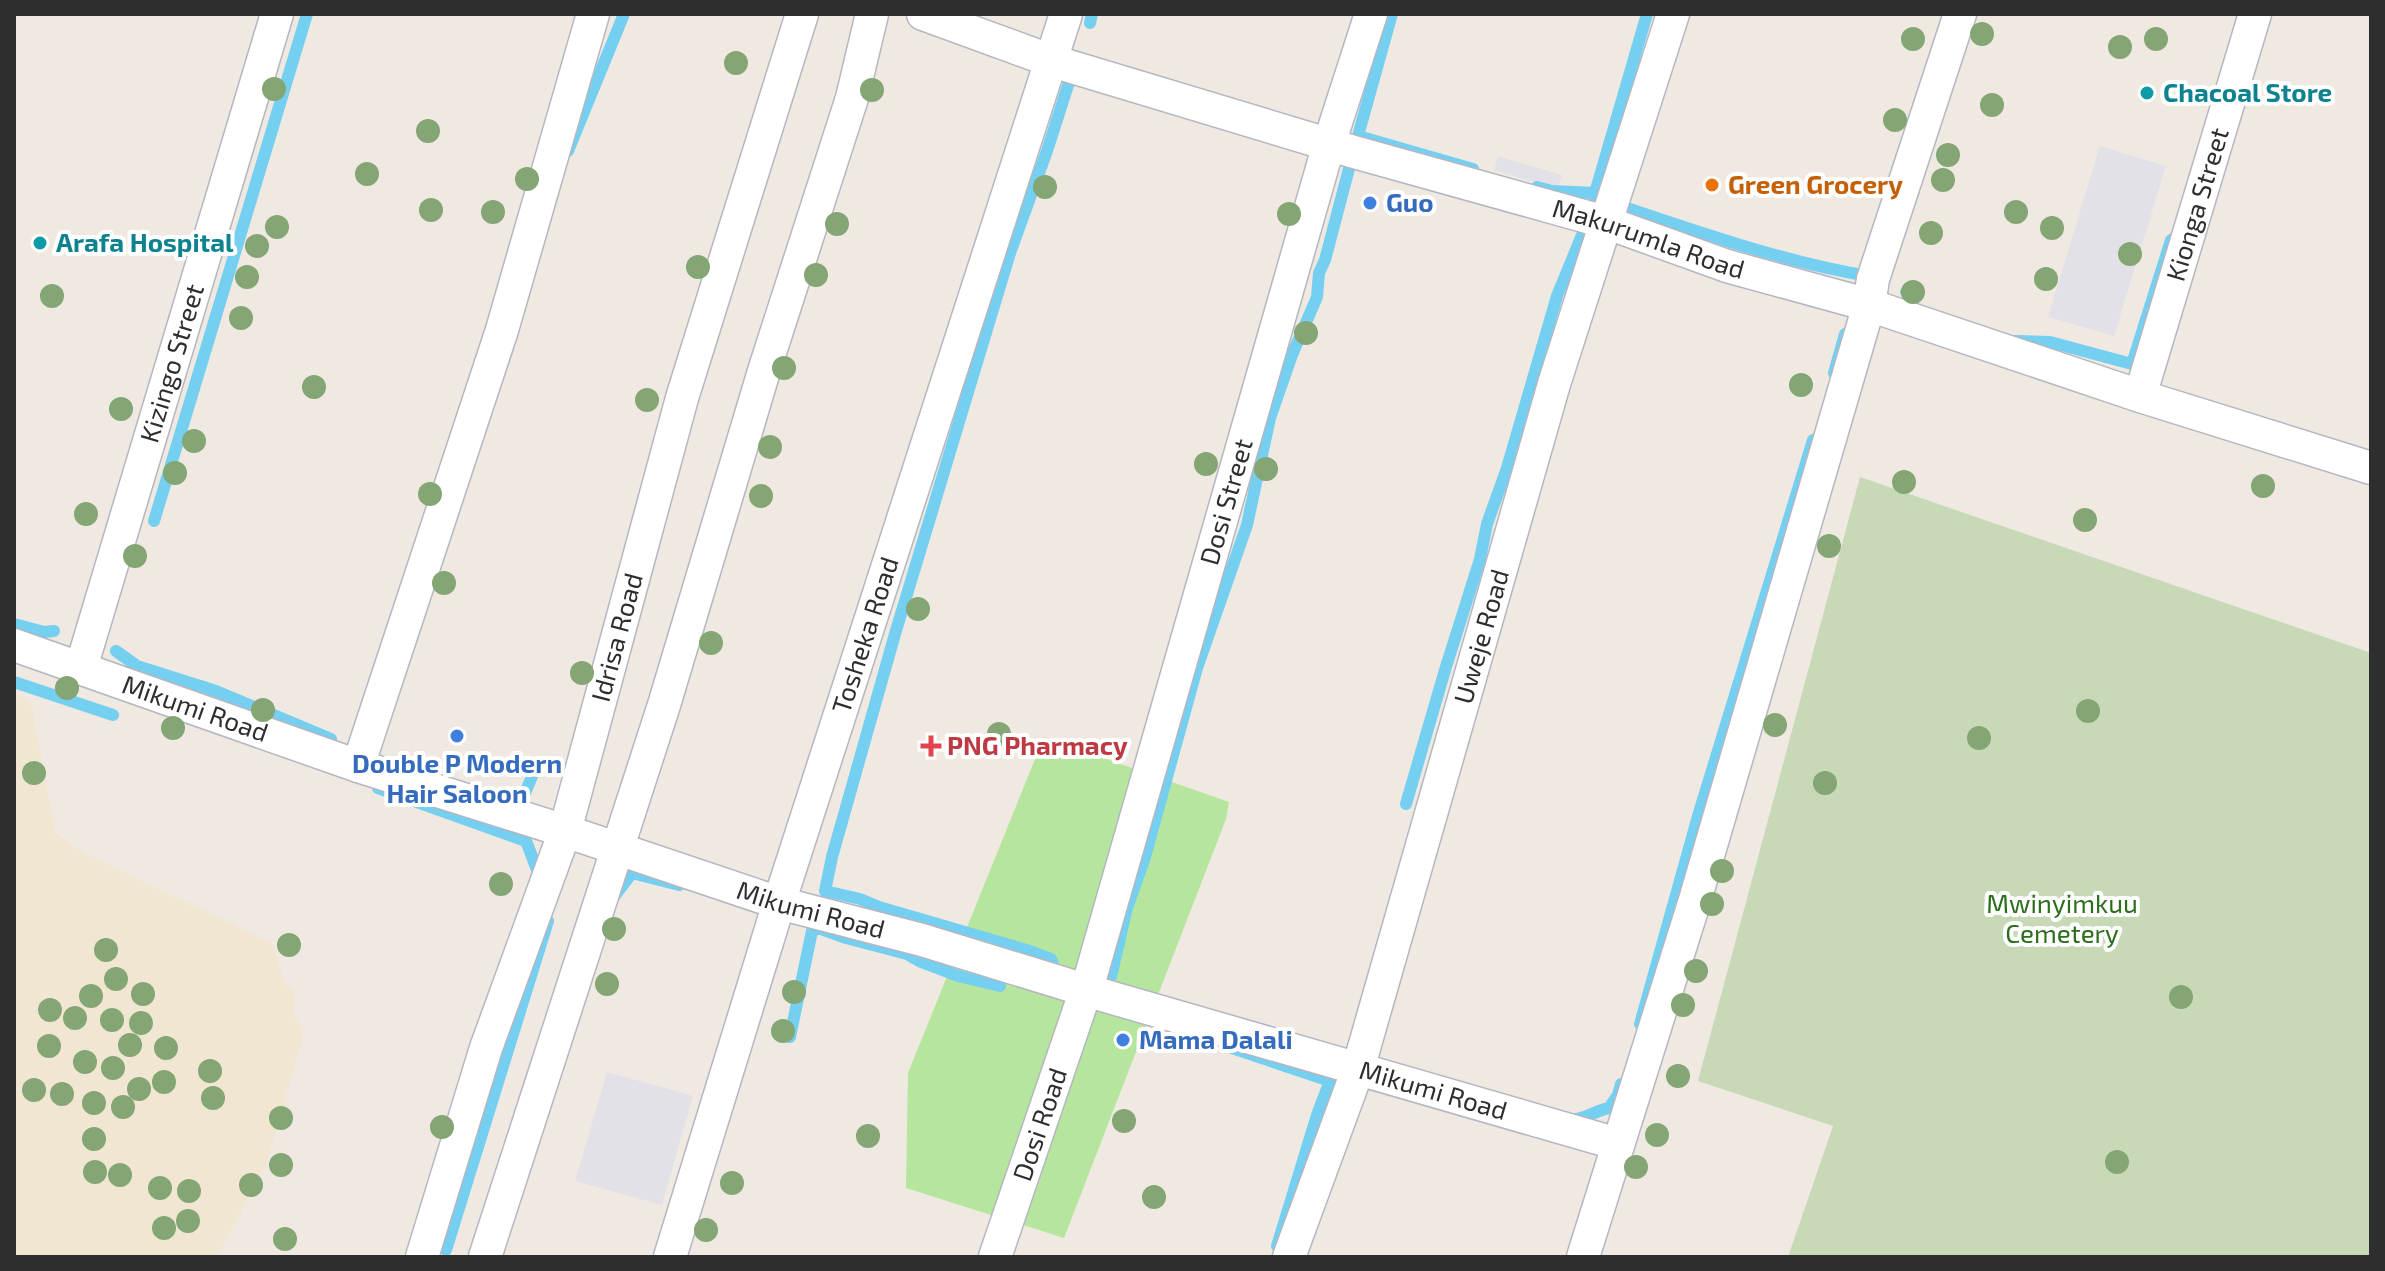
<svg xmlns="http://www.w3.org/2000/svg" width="2385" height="1271" viewBox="0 0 2385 1271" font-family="'Exo 2',sans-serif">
	<rect width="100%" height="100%" fill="#efe9e1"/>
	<path fill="#e3e1e8" d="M2100,146L2166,166L2114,336L2048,317Z
		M1498,156L1562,175L1557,189L1494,170Z
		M607,1072L693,1096L662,1205L575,1181Z"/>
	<path fill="#f0e6d1" d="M14,693L31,703L55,833L84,853L273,944L285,986L295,991L293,1013L304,1033L266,1165L217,1257H14Z"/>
	<path fill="#b6e59e" d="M1044,737L1229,802L1226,819L1064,1238L906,1188L908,1073Z"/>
	<path fill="#c8d9b8" d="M1860,477L2371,653V1257H1788L1833,1126L1698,1081Z"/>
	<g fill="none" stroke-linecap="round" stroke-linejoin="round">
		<path stroke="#75cff0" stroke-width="12" d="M1090,23L1092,14
			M1358,136L1473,169
			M1356,143L1392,14
			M568,151L624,14
			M1537,187L1552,191L1595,193L1647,14
			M1594,197C1684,227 1774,260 1868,276V274
			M1906,292L1917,312L1921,313
			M2015,341L2050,342L2132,364L2171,240
			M1834,373L1845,334
			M154,521L307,14
			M14,624L44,632L54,631
			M116,651L137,666L216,691L331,739
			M14,682L113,715
			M378,788L526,841L539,875
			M505,800L514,803L525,793L533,774
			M1406,804L1445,670L1480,559L1487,524L1507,468L1557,296L1582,235
			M612,899L632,873L679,885
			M1060,975L1057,974L1051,959L1030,951L879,907L860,899L825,891L832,857L895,634L1010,253L1047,151L1070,79
			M1111,977L1127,908L1145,857L1197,668L1247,525L1270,418L1292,355L1317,297L1319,273L1325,260L1351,161
			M1640,1024L1698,816L1813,440
			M790,1037L813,926L846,938L907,954L921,962L958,976L1000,986
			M1232,1048L1330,1081L1317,1115L1277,1246
			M1570,1120C1586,1119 1594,1111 1609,1108L1618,1095L1621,1084
			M446,1250L548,921"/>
		<g stroke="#b4b7c1" stroke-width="35">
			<g id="minor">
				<path id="s1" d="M923,14L1052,61L1354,152L1605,222L1727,266L1869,305L2140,396L2371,468"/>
				<path id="s2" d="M2140,396L2255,14"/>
				<path id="s3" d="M14,645L358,766L565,831L779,903L922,940L1085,990L1618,1144"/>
				<path id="s4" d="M81,668L277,14"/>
				<path d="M358,766L502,330L593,14"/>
				<path id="s5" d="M422,1257L486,1048L565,831L682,398L802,14"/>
				<path d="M485,1257L664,705L764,371L852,98L872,14"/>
				<path id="s6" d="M670,1257L779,903L1066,14"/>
				<path id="s7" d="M995,1257L1091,975L1329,144L1371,14"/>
				<path id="s8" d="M1289,1257L1358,1069L1554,384L1673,14"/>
				<path d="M1583,1257L1695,900L1869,305L1873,279L1960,14"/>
			</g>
		</g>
		<use href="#minor" stroke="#fff" stroke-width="32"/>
	</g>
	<g fill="#84a574">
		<circle cx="1982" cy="34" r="12"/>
		<circle cx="1913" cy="39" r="12"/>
		<circle cx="2156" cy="39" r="12"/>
		<circle cx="2120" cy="47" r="12"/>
		<circle cx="736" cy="63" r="12"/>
		<circle cx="274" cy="89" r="12"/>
		<circle cx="872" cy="90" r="12"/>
		<circle cx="1992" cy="105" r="12"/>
		<circle cx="1895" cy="120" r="12"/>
		<circle cx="428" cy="131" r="12"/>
		<circle cx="1948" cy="155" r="12"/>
		<circle cx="367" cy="174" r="12"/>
		<circle cx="527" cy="179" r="12"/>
		<circle cx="1943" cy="180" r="12"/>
		<circle cx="1045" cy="187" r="12"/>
		<circle cx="431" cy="210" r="12"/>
		<circle cx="493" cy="212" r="12"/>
		<circle cx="2016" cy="212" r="12"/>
		<circle cx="1289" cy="214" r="12"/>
		<circle cx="837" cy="224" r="12"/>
		<circle cx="277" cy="227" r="12"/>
		<circle cx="2052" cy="228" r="12"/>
		<circle cx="1931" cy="233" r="12"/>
		<circle cx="257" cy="246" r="12"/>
		<circle cx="2130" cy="254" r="12"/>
		<circle cx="698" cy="267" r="12"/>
		<circle cx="816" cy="275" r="12"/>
		<circle cx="247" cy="277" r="12"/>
		<circle cx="2046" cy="279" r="12"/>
		<circle cx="1913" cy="292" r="12"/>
		<circle cx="52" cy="296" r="12"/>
		<circle cx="241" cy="318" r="12"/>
		<circle cx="1306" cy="333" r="12"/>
		<circle cx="784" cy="368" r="12"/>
		<circle cx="1801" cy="385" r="12"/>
		<circle cx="314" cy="387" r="12"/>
		<circle cx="647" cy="400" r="12"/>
		<circle cx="121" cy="409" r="12"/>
		<circle cx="194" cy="441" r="12"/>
		<circle cx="770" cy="447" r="12"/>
		<circle cx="1206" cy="464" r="12"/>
		<circle cx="1266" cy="469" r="12"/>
		<circle cx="175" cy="473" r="12"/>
		<circle cx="1904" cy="482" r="12"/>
		<circle cx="2263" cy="486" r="12"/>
		<circle cx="430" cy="494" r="12"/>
		<circle cx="761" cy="496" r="12"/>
		<circle cx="86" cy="514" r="12"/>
		<circle cx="2085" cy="520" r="12"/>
		<circle cx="1829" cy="546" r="12"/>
		<circle cx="135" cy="556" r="12"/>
		<circle cx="444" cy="583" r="12"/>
		<circle cx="918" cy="609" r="12"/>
		<circle cx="711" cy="643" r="12"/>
		<circle cx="582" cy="673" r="12"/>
		<circle cx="67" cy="688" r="12"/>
		<circle cx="263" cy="710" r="12"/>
		<circle cx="2088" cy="711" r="12"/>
		<circle cx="1775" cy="725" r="12"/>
		<circle cx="173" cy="728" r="12"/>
		<circle cx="999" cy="734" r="12"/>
		<circle cx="1979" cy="738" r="12"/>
		<circle cx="34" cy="773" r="12"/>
		<circle cx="1825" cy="783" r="12"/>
		<circle cx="1722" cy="871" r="12"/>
		<circle cx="501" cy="884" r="12"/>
		<circle cx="1712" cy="904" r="12"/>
		<circle cx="614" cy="929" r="12"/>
		<circle cx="289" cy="945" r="12"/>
		<circle cx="106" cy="950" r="12"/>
		<circle cx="1696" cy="971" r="12"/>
		<circle cx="116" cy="979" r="12"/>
		<circle cx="607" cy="984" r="12"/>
		<circle cx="794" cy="992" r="12"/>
		<circle cx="143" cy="994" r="12"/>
		<circle cx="91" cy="996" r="12"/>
		<circle cx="2181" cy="997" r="12"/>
		<circle cx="1683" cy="1005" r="12"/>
		<circle cx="50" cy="1010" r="12"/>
		<circle cx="75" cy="1018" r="12"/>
		<circle cx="112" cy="1020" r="12"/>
		<circle cx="141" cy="1023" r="12"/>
		<circle cx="783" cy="1031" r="12"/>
		<circle cx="130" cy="1045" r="12"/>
		<circle cx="49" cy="1046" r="12"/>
		<circle cx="166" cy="1048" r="12"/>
		<circle cx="85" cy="1062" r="12"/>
		<circle cx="113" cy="1068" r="12"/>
		<circle cx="210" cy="1071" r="12"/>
		<circle cx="1678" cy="1076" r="12"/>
		<circle cx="164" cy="1082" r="12"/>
		<circle cx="139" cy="1089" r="12"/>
		<circle cx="34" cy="1090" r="12"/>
		<circle cx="62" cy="1094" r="12"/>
		<circle cx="213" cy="1098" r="12"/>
		<circle cx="94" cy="1103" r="12"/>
		<circle cx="123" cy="1107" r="12"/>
		<circle cx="281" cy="1118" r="12"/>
		<circle cx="1124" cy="1121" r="12"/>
		<circle cx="442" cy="1127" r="12"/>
		<circle cx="1657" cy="1135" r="12"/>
		<circle cx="868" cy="1136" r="12"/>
		<circle cx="94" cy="1139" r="12"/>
		<circle cx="2117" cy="1162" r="12"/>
		<circle cx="281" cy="1165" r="12"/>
		<circle cx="1636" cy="1167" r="12"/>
		<circle cx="95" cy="1172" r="12"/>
		<circle cx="120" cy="1175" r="12"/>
		<circle cx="732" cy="1183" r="12"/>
		<circle cx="251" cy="1185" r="12"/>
		<circle cx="160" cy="1188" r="12"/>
		<circle cx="189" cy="1191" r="12"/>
		<circle cx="1154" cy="1197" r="12"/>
		<circle cx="188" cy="1221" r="12"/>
		<circle cx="164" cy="1228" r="12"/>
		<circle cx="706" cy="1230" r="12"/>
		<circle cx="285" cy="1239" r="12"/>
	</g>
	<g fill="#0f9aa8" stroke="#fff" stroke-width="3">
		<circle cx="2147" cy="93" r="8"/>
		<circle cx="40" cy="243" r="8"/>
	</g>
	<circle fill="#e8710a" stroke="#fff" stroke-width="3" cx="1712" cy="185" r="8"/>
	<g fill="#3f7fe0" stroke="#fff" stroke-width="3">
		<circle cx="1370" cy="203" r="8"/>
		<circle cx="457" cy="736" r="8"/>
		<circle cx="1123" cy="1040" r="8"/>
	</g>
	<path fill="#e0444e" stroke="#fff" stroke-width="3" d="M927 734h8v8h8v8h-8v8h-8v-8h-8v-8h8z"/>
	<g text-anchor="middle" stroke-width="8" stroke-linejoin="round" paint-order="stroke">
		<g font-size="26" font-weight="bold" fill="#0d838f" stroke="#fff" text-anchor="start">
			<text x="2163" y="102">Chacoal Store</text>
			<text x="56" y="252">Arafa Hospital</text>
		</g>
		<g font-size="26" font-weight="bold" fill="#c56008" stroke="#fff" text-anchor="start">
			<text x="1728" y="194">Green Grocery</text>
		</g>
		<g font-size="26" font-weight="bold" fill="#366cbe" stroke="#fff" text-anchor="start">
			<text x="1386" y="212">Guo</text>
			<text x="457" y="773" text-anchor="middle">Double P Modern<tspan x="457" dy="30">Hair Saloon</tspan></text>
			<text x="1139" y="1049">Mama Dalali</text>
		</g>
		<g font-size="26" fill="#2e2e2e" stroke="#fff">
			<text dy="9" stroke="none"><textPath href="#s2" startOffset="200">Kionga Street</textPath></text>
			<text dy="9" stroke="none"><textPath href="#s1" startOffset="760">Makurumla Road</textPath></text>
			<text dy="9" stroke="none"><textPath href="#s4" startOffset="318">Kizingo Street</textPath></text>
			<text dy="9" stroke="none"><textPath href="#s7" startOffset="790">Dosi Street</textPath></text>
			<text dy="9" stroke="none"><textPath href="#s6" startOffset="652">Tosheka Road</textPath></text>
			<text dy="9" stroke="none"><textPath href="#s8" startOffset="650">Uweje Road</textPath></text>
			<text dy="9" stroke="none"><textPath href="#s5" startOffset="650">Idrisa Road</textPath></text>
			<text dy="9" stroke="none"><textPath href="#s3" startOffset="192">Mikumi Road</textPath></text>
			<text dy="9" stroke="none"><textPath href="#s3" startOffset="840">Mikumi Road</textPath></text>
			<text dy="9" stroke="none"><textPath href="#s3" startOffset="1488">Mikumi Road</textPath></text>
			<text dy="9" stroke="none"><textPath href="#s7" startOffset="140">Dosi Road</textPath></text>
		</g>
		<g font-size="26" font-weight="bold" fill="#be3a42" stroke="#fff" text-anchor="start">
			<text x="947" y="755">PNG Pharmacy</text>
		</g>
		<g font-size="26" fill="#2c6e1b" stroke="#fff">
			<text x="2062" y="913">Mwinyimkuu<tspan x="2062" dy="30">Cemetery</tspan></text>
		</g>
	</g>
	<rect width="2385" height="1271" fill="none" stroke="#2e2e2e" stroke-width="32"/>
</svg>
